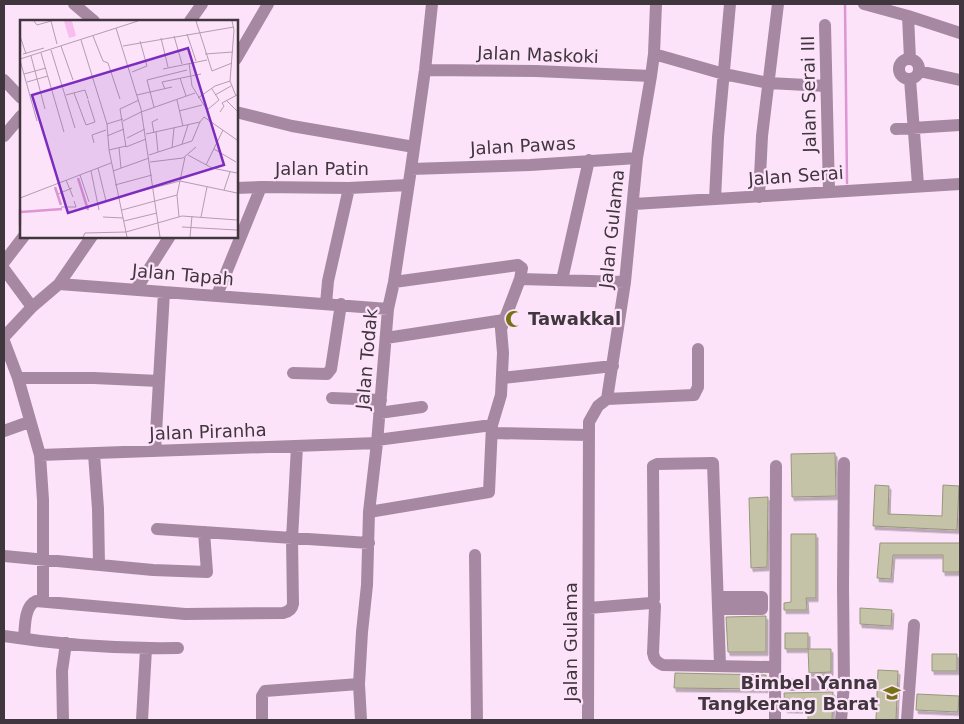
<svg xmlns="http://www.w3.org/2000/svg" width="964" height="724" viewBox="0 0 964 724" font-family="'DejaVu Sans',sans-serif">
	<defs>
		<filter id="shadow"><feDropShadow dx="2" dy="3.5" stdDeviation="0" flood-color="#0004"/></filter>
	</defs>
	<rect width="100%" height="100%" fill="#fde3f9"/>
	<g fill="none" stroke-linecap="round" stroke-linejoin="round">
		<path stroke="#dc96d3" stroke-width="2.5" d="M845,4L847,183"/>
	</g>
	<path fill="#c4c3a7" stroke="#97977b" filter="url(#shadow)" d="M835,453L836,496L792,497L791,454Z
		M875,485L889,486L888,514L942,516L943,485L959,486L957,530L873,526Z
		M768,497L767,567L751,568L749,498Z
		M791,534H816V598H806L807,610H784V603L791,602Z
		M880,543H960V572H943V555H893L891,579L877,578Z
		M860,608L892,610L891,626L860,624Z
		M766,616V652H728L726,617Z
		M785,633H808V649H785Z
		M808,649H831V672L809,673Z
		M932,654H957V671H932Z
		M878,670L898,671L896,720H876Z
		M675,673L766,675V689L674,688Z
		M833,692L832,720H808V710L785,709L784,693Z
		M917,694L959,696L958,712L916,710Z"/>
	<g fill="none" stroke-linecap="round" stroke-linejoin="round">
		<path stroke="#a688a2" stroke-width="12" d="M74,4L94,21
			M864,4L908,16
			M190,21L202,4
			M825,25L829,192
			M654,54L724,74L768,83L826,86
			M899 69a10 10 0 1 1 20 0a10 10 0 1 1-20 0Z
			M236,59L268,4
			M910,59L908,16L960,33
			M425,70L536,71L651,76
			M919,71L960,80
			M910,79L918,185
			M4,80L21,98
			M236,112L292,126L414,147
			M896,129L960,125
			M4,136L21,116
			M411,169L530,165L637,158
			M236,188L261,187L349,188L408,185
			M759,197L762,136L778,4
			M715,199L718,137L730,4
			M634,204L960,184
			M4,262L24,236
			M4,269L32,307L59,284L388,309
			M520,279L625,282
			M562,280L589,160
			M59,284L92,236
			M137,288L170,236
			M217,295L261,187
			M326,304L328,281L349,188
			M4,337L32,307
			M386,338L504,320
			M4,341L18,378L40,455L43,500V601
			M293,373L327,374L331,369L341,304
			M18,378H94L159,381
			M502,378L613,366
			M332,398L381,400
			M607,399L694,395L698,387V349
			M379,413L422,407
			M4,431L29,422
			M492,433L588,435
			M377,440L492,425
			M155,451L164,292
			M94,454L98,509L99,565
			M40,455L377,443
			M369,512L489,492L492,425L501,395L503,353L501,329L520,279L522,268L518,265L394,282
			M157,529L369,543
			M475,555L477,720
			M4,556L153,570L207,572L204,532
			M718,597H762V609H719
			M654,599L653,466L657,464L713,463L720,665
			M655,606L653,653C654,659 656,662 663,665L770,667
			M589,608L651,603
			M4,636C61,645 120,649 178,648
			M24,639C25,628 24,606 36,601L185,614L283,613C288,612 292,610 293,604L292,539L297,446
			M775,685L844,684
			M63,720L62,671L66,643
			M142,720L146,649
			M262,720V696L265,691L359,684
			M361,720L359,684L362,632L367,585L369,512L377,443L388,309L394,282L411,169L425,70L432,4
			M588,720L589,422L598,406L607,399L625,282L637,158L651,76L654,54L656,4
			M775,720L776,466
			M841,720L844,684L843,586L844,463
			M907,720L914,625"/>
	</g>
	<defs>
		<g id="mosque-bare" transform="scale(1.35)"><path d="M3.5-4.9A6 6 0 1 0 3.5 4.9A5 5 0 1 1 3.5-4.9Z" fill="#777215" stroke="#fde3f9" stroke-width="2.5" paint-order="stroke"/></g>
		<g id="school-bare" transform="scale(1.35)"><path d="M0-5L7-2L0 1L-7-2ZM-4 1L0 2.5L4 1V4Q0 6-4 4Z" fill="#777215" stroke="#fde3f9" stroke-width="2.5" paint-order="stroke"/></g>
	</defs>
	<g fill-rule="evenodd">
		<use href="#mosque-bare" x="514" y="319"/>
		<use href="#school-bare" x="892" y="693"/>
	</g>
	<g text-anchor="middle" stroke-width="4.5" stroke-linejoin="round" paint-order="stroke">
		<g font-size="18" fill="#40363e" stroke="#fde3f9">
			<text transform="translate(538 55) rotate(2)" y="6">Jalan Maskoki</text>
			<text transform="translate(809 94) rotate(-91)" y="6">Jalan Serai III</text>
			<text transform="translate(523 146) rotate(-3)" y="6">Jalan Pawas</text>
			<text x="322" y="175">Jalan Patin</text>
			<text transform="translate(796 176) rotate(-4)" y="6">Jalan Serai</text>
			<text transform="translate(612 229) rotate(-84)" y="6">Jalan Gulama</text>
			<text transform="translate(183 275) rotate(5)" y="6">Jalan Tapah</text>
			<text transform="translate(367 359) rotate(-85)" y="6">Jalan Todak</text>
			<text transform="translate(208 432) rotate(-2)" y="6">Jalan Piranha</text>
			<text transform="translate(571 642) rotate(-90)" y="6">Jalan Gulama</text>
		</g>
		<g font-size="18" font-weight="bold" fill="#40363e" stroke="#fde3f9" text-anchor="start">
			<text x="528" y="325">Tawakkal</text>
			<text x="878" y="689" text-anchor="end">Bimbel Yanna<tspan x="878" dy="21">Tangkerang Barat</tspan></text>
		</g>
	</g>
	<g transform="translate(20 20)">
		<rect width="218" height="218" fill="#fde3f9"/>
		<path d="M44,1H52L56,16L49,18Z" fill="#f7bdef"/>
		<path fill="none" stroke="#dc96d3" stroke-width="2.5" d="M58,158L68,190M35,167L41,185M0,189V205M1,192L42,189"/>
		<path fill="none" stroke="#b19eae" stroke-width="1" d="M14,1L17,5L31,1M31,1L37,24M176,1L192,51L212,43M212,1L214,10L210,61L216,76M96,8L121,89L140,217M167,14L176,41M0,16L6,34M73,16L83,41L88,43L100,79M154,16L162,44M141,18L148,47M61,20L87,104L89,130L107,217M41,26L53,60M103,26L214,7M31,30L55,108M21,33L44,112M3,34L24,28M185,34L213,32M11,36L25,89M0,39L118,1M0,40L17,101M169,43L172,66L187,90M143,49L187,40M112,52L127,46L120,21M4,54L26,48M160,58L166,76M7,62L28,56M145,69L142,62L181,54M54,73L66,105L75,102L68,80M46,75L65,70L68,79M117,75L152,67M195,75L211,66M178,78L195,66L210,61M119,80L100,89L106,127L126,119M157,80L163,106M206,80L217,91M134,87L127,60L167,50M187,90L199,80L192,69M159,91L182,85M121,92L175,73M200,92L204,86L202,83L217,75M103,101L121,92M87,104L103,99M136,112L138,132M134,113L132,102L138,99M126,114L180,102L184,97L217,120M87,116L104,109M107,118L125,109M74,123L72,115L86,110M162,124L168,105M99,128L101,148M152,128L154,108M194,129L216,142M89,130L106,126M129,135L172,121L180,102M168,135L192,148L217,153M130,142L163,138L176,127M186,145L203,110M78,148L86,181M71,151L79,190M93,151L129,138M60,155L69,182M46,160L53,177M95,165L132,155M204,170L210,152M38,174L52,168M98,177L160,161L217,173M0,178L91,143M41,187H56L54,181M102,190L157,175M83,197L103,198M159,197L157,175L165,137M181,197L187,167M104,201L137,193M162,207L217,210M63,217L65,213L106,212L162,196L217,200M170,217L172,196"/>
		<path fill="#7b2cbf" fill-opacity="0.15" stroke="#7b2cbf" stroke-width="2.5" d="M168,28L204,145L48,193L12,75Z"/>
		<rect width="218" height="218" fill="none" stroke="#40363e" stroke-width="2.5"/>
	</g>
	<rect width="964" height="724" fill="none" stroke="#40363e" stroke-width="10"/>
</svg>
